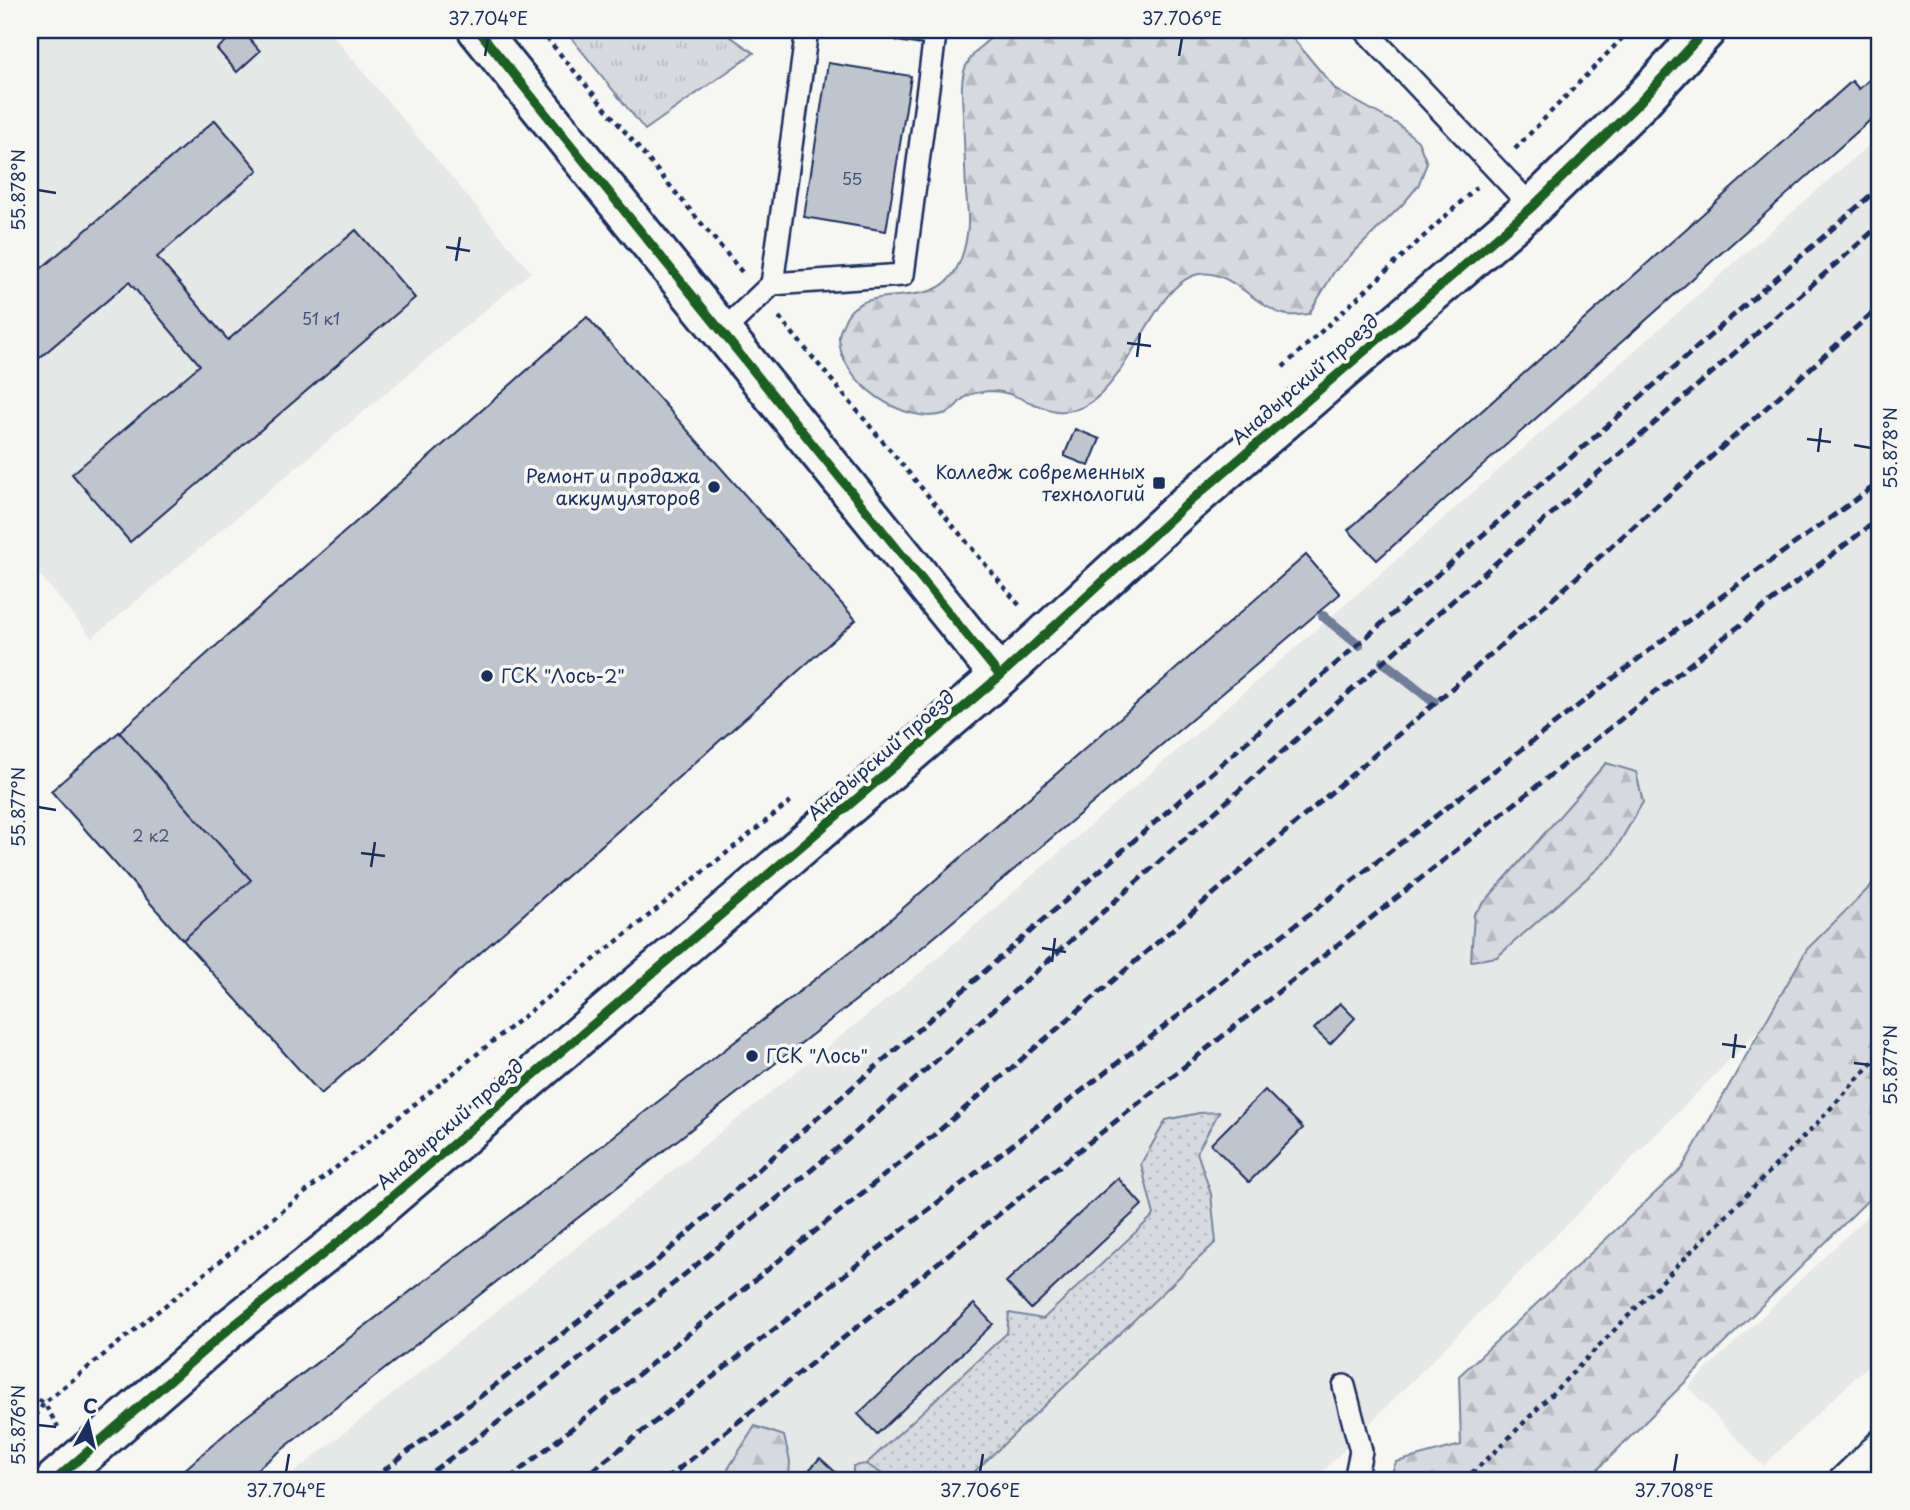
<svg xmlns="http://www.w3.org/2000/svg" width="1910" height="1510" viewBox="0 0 1910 1510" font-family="'Playpen Sans',sans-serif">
	<defs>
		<pattern id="grass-dots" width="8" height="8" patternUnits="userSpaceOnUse" patternTransform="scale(1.75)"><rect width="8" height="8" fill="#d6d9dd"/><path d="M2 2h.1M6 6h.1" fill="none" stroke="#b7bbc0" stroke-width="1.8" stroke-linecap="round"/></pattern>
		<pattern id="forest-firs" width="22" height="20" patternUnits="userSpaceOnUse" patternTransform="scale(1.75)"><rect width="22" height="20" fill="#d6d9dd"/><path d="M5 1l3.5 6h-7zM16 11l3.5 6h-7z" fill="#b7bbc0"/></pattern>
		<pattern id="park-tufts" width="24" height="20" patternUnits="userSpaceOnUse" patternTransform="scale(1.75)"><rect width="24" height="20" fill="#d6d9dd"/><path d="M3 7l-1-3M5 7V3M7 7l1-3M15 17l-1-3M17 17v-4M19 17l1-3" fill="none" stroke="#b7bbc0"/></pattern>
	</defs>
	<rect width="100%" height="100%" fill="#f6f6f2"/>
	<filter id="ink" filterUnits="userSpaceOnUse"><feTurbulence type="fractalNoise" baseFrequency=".0143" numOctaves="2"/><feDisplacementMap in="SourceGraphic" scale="14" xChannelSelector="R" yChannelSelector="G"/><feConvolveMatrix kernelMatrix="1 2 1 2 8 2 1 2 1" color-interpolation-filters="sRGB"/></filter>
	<g filter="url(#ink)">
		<path fill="#e6e7e7" d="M30,30H328L531,272L92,638L30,563Z
			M1880,135V908L1314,1480H285L920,973L1370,583Z
			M1880,1204V1354L1763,1466L1688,1387Z"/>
		<path fill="url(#grass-dots)" stroke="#78849e" stroke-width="2" d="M1219,1112L1197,1152L1211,1194L1216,1242L966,1480H892L866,1464L1007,1333L1009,1313L1043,1319L1154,1215L1141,1164L1166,1120L1199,1113Z"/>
		<path fill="url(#forest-firs)" stroke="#78849e" stroke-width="2" d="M1004,30H1281L1292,37L1336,90L1399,125L1418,141L1427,163L1418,186L1403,204L1334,272L1309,314C1301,314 1291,317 1283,314C1255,306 1230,269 1199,274C1155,282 1132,378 1088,404C1052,426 1025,392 993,391C986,391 973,393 967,396C959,400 955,410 947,413C906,428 838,381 839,337C839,332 842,327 844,322C856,288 906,301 933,290C956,281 964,256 967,234C970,221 967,206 966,192C965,166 964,139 963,113C962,98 960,79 966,66C974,51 989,37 1004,30Z
			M1606,763L1636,772L1643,802L1611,857L1497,957L1471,961L1474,914Z
			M1880,877V1188L1587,1480H1389L1396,1462L1461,1445L1459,1376L1682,1168L1807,949Z
			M755,1426L784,1436L790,1461L789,1480H721Z
			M866,1464L892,1480H853V1466Z"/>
		<path fill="url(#park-tufts)" stroke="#78849e" stroke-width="2" d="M565,30H721L754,53L645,130Z"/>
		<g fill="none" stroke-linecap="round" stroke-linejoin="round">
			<path stroke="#717e99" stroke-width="10" d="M1323,616L1359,645
				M1383,662L1434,702"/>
		</g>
		<path fill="#c0c4cd" stroke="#1b2f5e" stroke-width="2" d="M239,30H242L260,51L237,72L217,49Z
			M828,63L911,76L886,231L804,217Z
			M1880,70V120L1876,115L1377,560L1348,530L1852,81L1859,89Z
			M215,120L258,170L157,257L228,340L356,230L415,298L130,542L72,474L200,365L129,282L31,365L30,278Z
			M587,317L856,620L321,1094L183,940L251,880L119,732Z
			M1075,429L1100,439L1089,466L1064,456Z
			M1306,555L1340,594L906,961L243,1480H173L235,1425L596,1150L877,931Z
			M119,732L251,880L183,940L51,791Z
			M1340,1003L1355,1018L1330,1044L1314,1029Z
			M1265,1090L1303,1128L1249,1182L1211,1144Z
			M1118,1178L1142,1205L1031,1309L1006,1282Z
			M974,1304L993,1324L877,1434L858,1414Z
			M820,1458L844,1480H800Z"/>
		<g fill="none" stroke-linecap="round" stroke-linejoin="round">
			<g stroke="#1b2f5e" stroke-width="26">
				<path id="lane" d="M1365,30L1532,207
					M772,284L903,275L935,35L903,30
					M722,332L772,284L807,30
					M1344,1386L1361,1451L1355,1480
					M1880,1440L1863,1457L1880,1476
					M1839,1480L1863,1457"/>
			</g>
			<g stroke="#1b2f5e" stroke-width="44">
				<path id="street" d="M478,30L1000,676"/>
			</g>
			<g stroke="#1b2f5e" stroke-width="44">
				<path id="secondary" d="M55,1480L229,1329L341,1240L1000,676L1187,504L1532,207L1639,103L1706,30"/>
			</g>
			<path stroke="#1b2f5e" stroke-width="4.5" stroke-dasharray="5 5" stroke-linecap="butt" d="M540,30L742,272
				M1515,149L1630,30
				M779,317L1020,606
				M1283,367L1477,187
				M30,1395L44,1403L58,1427
				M30,1425L44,1403L791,801
				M1464,1480L1496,1451L1821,1119L1880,1054"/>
			<use href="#lane" stroke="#f6f6f2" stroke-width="21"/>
			<use href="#street" stroke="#f6f6f2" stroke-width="38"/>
			<use href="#secondary" stroke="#f6f6f2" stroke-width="38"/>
			<path stroke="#1b2f5e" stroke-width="5" stroke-dasharray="10 5" stroke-linecap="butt" d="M371,1480L656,1262L750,1177L1880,187
				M421,1480C566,1373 706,1258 845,1142L1383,662L1880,225
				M508,1480L934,1135L1472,671L1880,306
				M580,1480L1682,625L1880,482
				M665,1480L1704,653L1880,518"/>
			<g stroke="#f6f6f2" stroke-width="13">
				<path id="cycleway" d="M478,30L1000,676
					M55,1480L229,1329L341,1240L1000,676L1187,504L1532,207L1639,103L1706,30"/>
			</g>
			<use href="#cycleway" stroke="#1b5e20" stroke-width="9"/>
		</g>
	</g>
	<path fill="none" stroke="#1b2f5e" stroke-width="2.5" d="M485,56L488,38M1179,56L1182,38M38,190L56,193M446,247L470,251M456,261L460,237M1127,343L1151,346M1137,357L1140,333M1807,439L1831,442M1854,445L1871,448M1818,452L1821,428M38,807L56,810M361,853L385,856M371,867L375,842M1042,948L1066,952M1052,962L1055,938M1722,1044L1746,1047M1733,1058L1736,1034M1854,1063L1871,1065M38,1425L56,1427M286,1472L289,1454M980,1472L983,1454M1674,1472L1677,1454"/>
	<g fill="#1b2f5e" stroke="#f6f6f2" stroke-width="2.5">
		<rect x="1152" y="476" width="14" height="14" rx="3.5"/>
		<circle cx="714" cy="487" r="7"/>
		<circle cx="487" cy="676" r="7"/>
		<circle cx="752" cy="1056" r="7"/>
	</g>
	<g text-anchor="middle" stroke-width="7" stroke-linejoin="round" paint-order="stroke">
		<g font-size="16" fill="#44547a">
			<text x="852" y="185">55</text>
			<text x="321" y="325">51 к1</text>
			<text x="151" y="842">2 к2</text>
		</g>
		<g font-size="19" fill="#1b2f5e" stroke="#f6f6f2">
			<text transform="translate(1305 379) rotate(-41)" y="7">Анадырский проезд</text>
			<text transform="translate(881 755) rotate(-41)" y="7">Анадырский проезд</text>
			<text transform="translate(450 1124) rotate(-41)" y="7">Анадырский проезд</text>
		</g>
		<g font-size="19" fill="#1b2f5e" stroke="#f6f6f2" text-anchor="end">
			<text x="1145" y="479">Колледж современных<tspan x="1145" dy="22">технологий</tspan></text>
			<text x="700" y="483">Ремонт и продажа<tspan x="700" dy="22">аккумуляторов</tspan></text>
			<text x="501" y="683" text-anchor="start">ГСК "Лось-2"</text>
			<text x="766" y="1063" text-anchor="start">ГСК "Лось"</text>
		</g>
	</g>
	<rect width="1910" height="1510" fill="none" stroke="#f6f6f2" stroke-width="77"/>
	<g transform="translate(88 1423) rotate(8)" stroke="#f6f6f2" stroke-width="5" paint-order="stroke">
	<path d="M0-5L12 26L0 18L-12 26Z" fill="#1b2f5e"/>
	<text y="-10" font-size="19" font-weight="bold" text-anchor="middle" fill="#1b2f5e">С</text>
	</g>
	<rect x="38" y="38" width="1833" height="1434" fill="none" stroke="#1b2f5e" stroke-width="2.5"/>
	<g font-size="18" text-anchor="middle" fill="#1b2f5e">
		<text x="488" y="25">37.704°E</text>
		<text x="1182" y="25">37.706°E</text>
		<text transform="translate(19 190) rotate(-90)" y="6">55.878°N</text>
		<text transform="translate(1891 448) rotate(-90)" y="6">55.878°N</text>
		<text transform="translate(19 807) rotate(-90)" y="6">55.877°N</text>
		<text transform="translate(1891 1065) rotate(-90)" y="6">55.877°N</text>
		<text transform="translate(19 1425) rotate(-90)" y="6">55.876°N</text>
		<text x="286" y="1497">37.704°E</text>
		<text x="980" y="1497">37.706°E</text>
		<text x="1674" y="1497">37.708°E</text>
	</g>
</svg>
